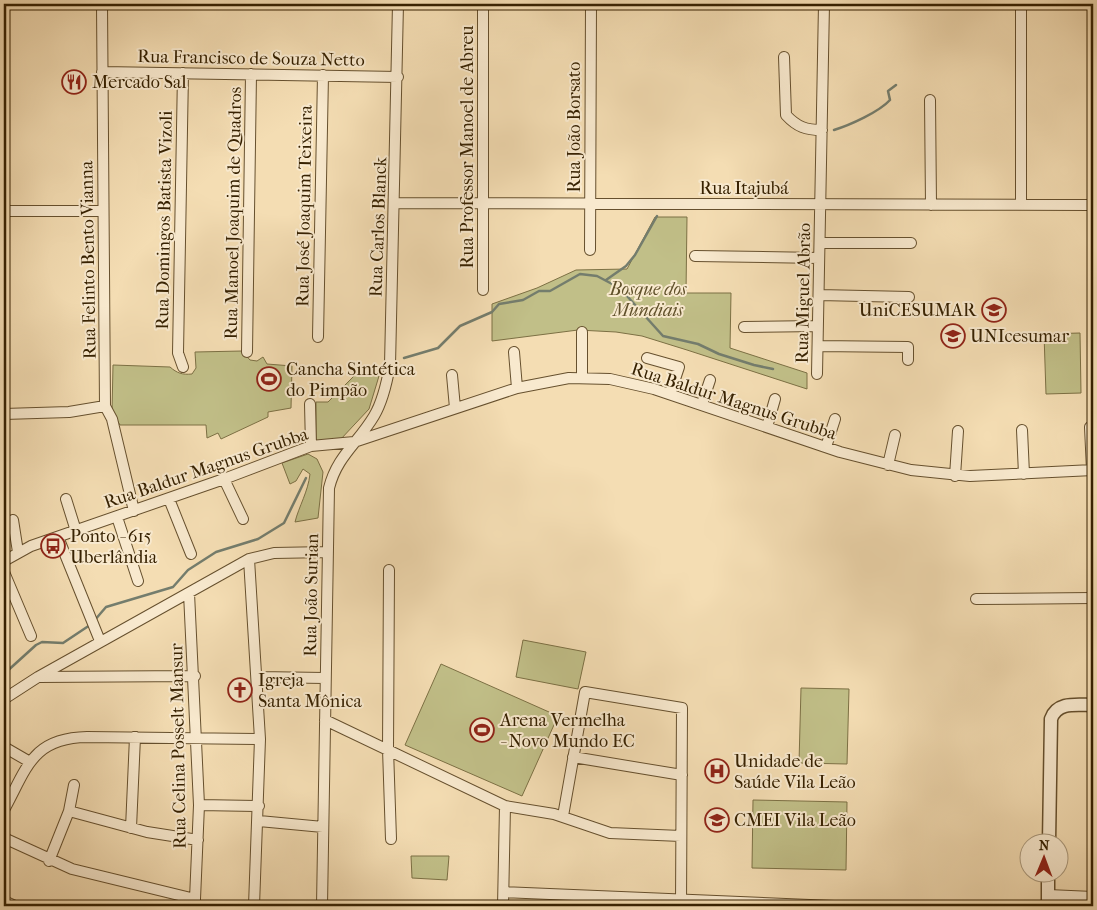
<svg xmlns="http://www.w3.org/2000/svg" width="1097" height="910" viewBox="0 0 1097 910" font-family="'IM FELL French Canon',serif">
	<rect width="100%" height="100%" fill="#f4ddb3"/>
	<filter id="stains"><feTurbulence type="fractalNoise" baseFrequency=".004" numOctaves="4"/><feColorMatrix values="0 0 0 0 .2 0 0 0 0 .09 0 0 0 0 .02 0 0 0 .5 -.17"/></filter>
	<radialGradient id="worn" r=".72"><stop offset=".6" stop-color="#630" stop-opacity="0"/><stop offset="1" stop-color="#630" stop-opacity=".3"/></radialGradient>
	<path fill="#c1bf88" stroke="#7c7044" d="M655,217H687L686,293H731L730,348L807,373V389L687,350L642,336L616,332L578,330L492,341V304L537,288L576,270L627,269Z
		M1080,333L1081,393L1046,394L1044,334Z
		M242,351L250,360L257,361L263,357L267,364L292,366L291,408L268,412V417L221,439L218,433L207,438L206,425H120L112,412L113,365L170,367C177,373 182,375 192,374L196,368L195,352Z
		M356,374L379,376L369,409L340,440L316,443V402H328Z
		M308,454L317,459L323,472L318,518L295,522C299,506 308,492 310,474L303,469L296,481L290,484L282,463Z
		M523,640L586,652L578,689L516,677Z
		M441,664L558,716L522,796L405,745Z
		M801,688L849,689L847,764L799,763Z
		M753,800L847,802L846,870L752,868Z
		M411,856H449L447,880L412,878Z"/>
	<g fill="none" stroke-linecap="round" stroke-linejoin="round">
		<path stroke="#747d6d" stroke-width="2.5" d="M834,130C850,125 879,112 890,100L888,91L896,85
			M606,280L626,266L635,255L657,216
			M404,358L438,348L460,326L492,312L499,304L523,300L539,291H550L580,274L597,276L614,285L627,296L663,336L698,344L719,354L754,365L773,369
			M94,621L106,607L173,587L188,570L216,552L258,539L284,523L306,478
			M4,674L36,645L42,642L63,643L90,625"/>
		<g stroke="#66502e" stroke-width="12">
			<path id="minor" d="M102,4L105,406L112,419L134,511
				M483,4V290
				M784,57L786,115C797,127 806,130 822,130
				M102,72L398,77
				M183,73L178,353L183,367
				M930,100L931,205
				M395,203L1093,205
				M1021,205V4
				M4,211H103
				M820,243H911
				M590,250L591,4
				M695,256L819,258
				M819,295L909,297
				M744,327L818,326
				M318,337L323,75
				M818,346L908,347V360
				M247,352L251,74
				M514,352L517,388
				M647,358L679,367L670,394
				M817,374L824,4
				M452,375L455,408
				M582,377V332
				M310,404L311,446
				M702,404L710,380
				M4,414L69,412L105,406
				M767,427L775,399
				M1090,427L1092,470
				M1022,430L1024,474
				M826,447L835,419
				M888,465L895,435
				M955,476L958,431
				M224,479L243,519
				M66,499L76,531
				M169,499L191,554
				M117,517L138,581
				M13,520L18,552
				M58,537L100,641
				M249,559L260,739L254,906
				M4,561L31,546L224,479L311,446L354,442L517,388L569,378L610,379L654,389L840,452L911,470L970,476L1093,470
				M389,570L388,749L391,839
				M4,572L31,636
				M976,599L1093,598
				M38,677L249,559L274,553L328,552
				M258,677L325,678
				M4,699L38,677L195,676
				M325,720L505,806L554,814L610,833L681,836
				M4,747L30,762
				M573,757L682,775
				M199,805L259,806
				M4,810C27,768 32,738 87,737L260,739
				M69,811L147,832L198,840
				M563,816L585,692L682,708L681,906
				M259,821L323,827
				M131,828L135,737
				M4,838L72,869L195,899L199,805L189,593
				M49,861L69,811L74,785
				M504,892L834,906
				M1048,895L1093,897
				M4,901L15,906
				M322,906L329,488C337,456 358,443 374,416C383,401 387,382 390,365L398,4
				M503,906L505,806"/>
		</g>
		<g stroke="#66502e" stroke-width="15">
			<path id="tertiary" d="M1049,842L1051,719C1057,701 1077,705 1093,705
				M1048,906V872"/>
		</g>
		<use href="#minor" stroke="#f8e9ce" stroke-width="10"/>
		<use href="#tertiary" stroke="#f8e9ce" stroke-width="12"/>
	</g>
	<defs>
		<g id="restaurant-ring" transform="scale(1.25)"><circle r="9.5" fill="#f8e9ce" stroke="#8f2418" stroke-width="1.5"/><path d="M-5-6h1v4h1v-4h1v4h1v-4h1v5L-1.5 .5V6h-2V.5L-5-1ZM5-6V6H3V1.5H1.5Q1.5-4 5-6Z" fill="#8f2418"/></g>
		<g id="university-ring" transform="scale(1.25)"><circle r="9.5" fill="#f8e9ce" stroke="#8f2418" stroke-width="1.5"/><path d="M0-5L7-2L0 1L-7-2ZM-4 1L0 2.5L4 1V4Q0 6-4 4Z" fill="#8f2418"/></g>
		<g id="school-ring" transform="scale(1.25)"><circle r="9.5" fill="#f8e9ce" stroke="#8f2418" stroke-width="1.5"/><path d="M0-5L7-2L0 1L-7-2ZM-4 1L0 2.5L4 1V4Q0 6-4 4Z" fill="#8f2418"/></g>
		<g id="stadium-ring" transform="scale(1.25)"><circle r="9.5" fill="#f8e9ce" stroke="#8f2418" stroke-width="1.5"/><path d="M0-5a6.5 5 0 1 0 0 10a6.5 5 0 1 0 0-10ZM-3.5-1.8h7v3.6h-7Z" fill="#8f2418"/></g>
		<g id="bus-ring" transform="scale(1.25)"><circle r="9.5" fill="#f8e9ce" stroke="#8f2418" stroke-width="1.5"/><path d="M-5-6H5V4H4V6H2V4H-2V6H-4V4H-5ZM-3.5-4V0h7V-4ZM-3.5 1.2v1.5H-2V1.2ZM2 1.2v1.5H3.5V1.2Z" fill="#8f2418"/></g>
		<g id="church-ring" transform="scale(1.25)"><circle r="9.5" fill="#f8e9ce" stroke="#8f2418" stroke-width="1.5"/><path d="M-1.2-6h2.4v3.5h3.3v2.4h-3.3V6h-2.4V-.1h-3.3v-2.4h3.3Z" fill="#8f2418"/></g>
		<g id="hospital-ring" transform="scale(1.25)"><circle r="9.5" fill="#f8e9ce" stroke="#8f2418" stroke-width="1.5"/><path d="M-5-5h3v3.5h4V-5h3V5h-3V1.5h-4V5h-3Z" fill="#8f2418"/></g>
	</defs>
	<g fill-rule="evenodd">
		<use href="#restaurant-ring" x="74" y="82"/>
		<use href="#university-ring" x="994" y="310"/>
		<use href="#school-ring" x="953" y="336"/>
		<use href="#stadium-ring" x="269" y="379"/>
		<use href="#bus-ring" x="53" y="546"/>
		<use href="#church-ring" x="240" y="690"/>
		<use href="#stadium-ring" x="482" y="730"/>
		<use href="#hospital-ring" x="717" y="771"/>
		<use href="#school-ring" x="717" y="820"/>
	</g>
	<g text-anchor="middle" stroke-width="4" stroke-linejoin="round" paint-order="stroke">
		<g font-size="18" fill="#362101" stroke="#f8e9ce">
			<text transform="translate(251 58) rotate(1)" y="6">Rua Francisco de Souza Netto</text>
			<text transform="translate(574 127) rotate(-90)" y="6">Rua João Borsato</text>
			<text transform="translate(467 147) rotate(-90)" y="6">Rua Professor Manoel de Abreu</text>
			<text x="744" y="194">Rua Itajubá</text>
			<text transform="translate(304 206) rotate(-89)" y="6">Rua José Joaquim Teixeira</text>
			<text transform="translate(233 213) rotate(-89)" y="6">Rua Manoel Joaquim de Quadros</text>
			<text transform="translate(164 220) rotate(-89)" y="6">Rua Domingos Batista Vizoli</text>
			<text transform="translate(378 227) rotate(-88)" y="6">Rua Carlos Blanck</text>
			<text transform="translate(88 260) rotate(-91)" y="6">Rua Felinto Bento Vianna</text>
			<text transform="translate(803 293) rotate(-89)" y="6">Rua Miguel Abrão</text>
			<text transform="translate(734 401) rotate(18)" y="6">Rua Baldur Magnus Grubba</text>
			<text transform="translate(206 468) rotate(-19)" y="6">Rua Baldur Magnus Grubba</text>
			<text transform="translate(311 595) rotate(-89)" y="6">Rua João Surian</text>
			<text transform="translate(178 746) rotate(-91)" y="6">Rua Celina Posselt Mansur</text>
		</g>
		<g font-size="18" fill="#362101" stroke="#f8e9ce" text-anchor="start">
			<text x="92" y="88">Mercado Sal</text>
			<text x="976" y="316" text-anchor="end">UniCESUMAR</text>
			<text x="970" y="342">UNIcesumar</text>
			<text x="286" y="375">Cancha Sintética<tspan x="286" dy="21">do Pimpão</tspan></text>
			<text x="70" y="542">Ponto - 615<tspan x="70" dy="21">Uberlândia</tspan></text>
			<text x="258" y="686">Igreja<tspan x="258" dy="21">Santa Mônica</tspan></text>
			<text x="500" y="726">Arena Vermelha<tspan x="500" dy="21">- Novo Mundo EC</tspan></text>
			<text x="734" y="767">Unidade de<tspan x="734" dy="21">Saúde Vila Leão</tspan></text>
			<text x="734" y="826">CMEI Vila Leão</text>
		</g>
		<g font-size="18" font-style="italic" fill="#60502a" stroke="#f8e9ce">
			<text x="648" y="295">Bosque dos<tspan x="648" dy="21">Mundiais</tspan></text>
		</g>
	</g>
	<rect width="1097" height="910" fill="none" stroke="#f4ddb3" stroke-width="20"/>
	<rect x="5" y="5" width="1087" height="900" fill="none" stroke="#362101" stroke-width="2.5"/>
	<rect x="10" y="10" width="1077" height="890" fill="none" stroke="#362101"/>
	<g transform="translate(1044 858) rotate(1)"><circle r="24" fill="#f8e9ce" stroke="#aa997c"/>
	<path d="M0-4L9 19L0 12L-9 19Z" fill="#8f2418"/>
	<text y="-8" font-size="14" font-weight="bold" text-anchor="middle" fill="#362101">N</text>
	</g>
	<rect width="100%" height="100%" filter="url(#stains)"/>
	<rect width="100%" height="100%" fill="url(#worn)"/>
</svg>
